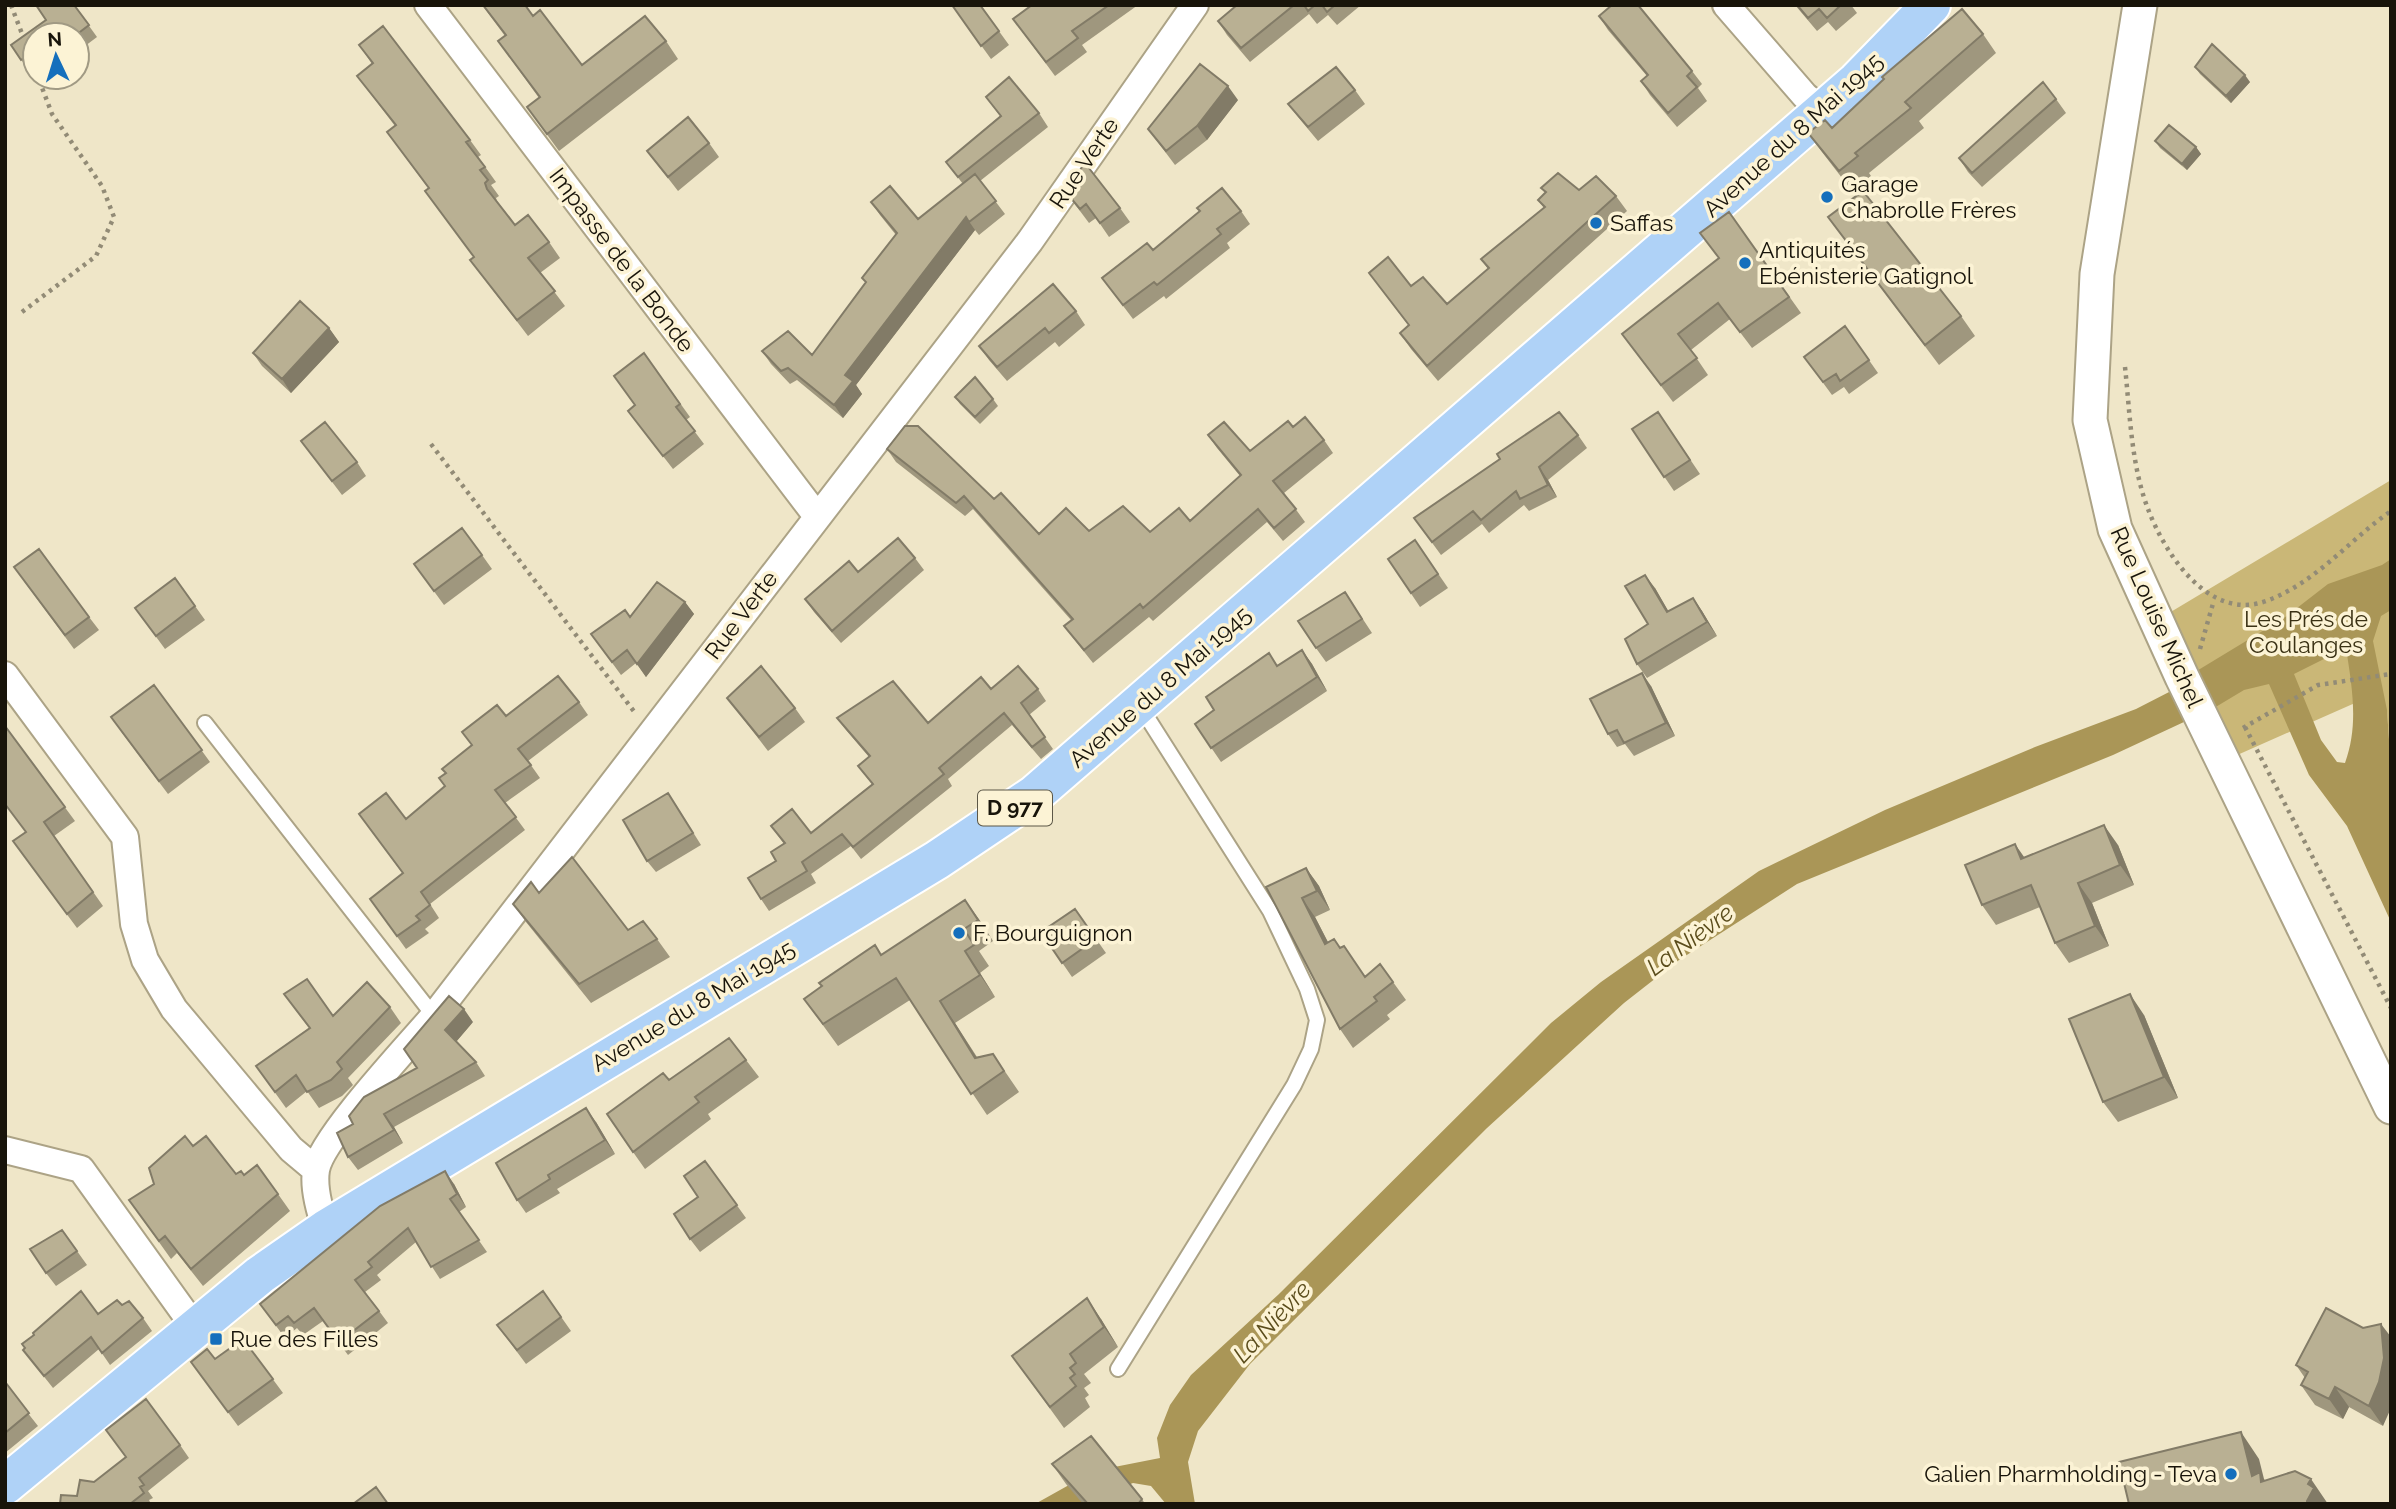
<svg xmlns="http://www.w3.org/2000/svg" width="2396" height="1509" viewBox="0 0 2396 1509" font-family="Raleway,sans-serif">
	<rect width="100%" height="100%" fill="#efe6c8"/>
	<path fill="#cab777" d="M2391,480V768L2387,711L2355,703L2235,756L2164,616Z"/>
	<path fill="#aa9657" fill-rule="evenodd" d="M2391,559V610L2381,616L2373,641L2387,710L2391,768V922L2347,826L2309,775L2269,684L2244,690L2214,708L2113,755L1797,884L1679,960L1624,1003L1487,1128L1250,1364L1198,1431L1188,1462L1195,1504H1166L1151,1486L1133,1483L1079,1504H1035L1094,1471L1160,1458L1157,1438L1170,1405L1191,1375L1279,1294L1551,1023L1601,982L1759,871L1885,810L2035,747L2136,709L2173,690L2195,672L2284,618L2328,584L2382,565ZM2346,648C2352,687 2359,725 2345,763L2337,762L2321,740L2294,674Z"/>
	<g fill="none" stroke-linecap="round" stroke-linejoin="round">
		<g stroke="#aca386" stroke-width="18">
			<path id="service" d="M205,723L434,1016
				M1118,1369L1294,1085L1311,1049L1317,1020L1307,989L1270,911L1140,706"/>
		</g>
		<g stroke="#aca386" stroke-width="30">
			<path id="minor" d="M428,5L816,515
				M1726,5L1805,96L1821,109
				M5,675L125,837L134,924L145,960L174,1009L291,1149L316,1170
				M5,1150L81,1169L196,1329
				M326,1229C320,1212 313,1189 316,1170C321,1139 409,1045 434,1016L1030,241L1195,5"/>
		</g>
		<g stroke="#aca386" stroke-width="37">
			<path id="tertiary" d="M2140,5L2097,274L2090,420L2115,529L2182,677L2391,1107"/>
		</g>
		<g stroke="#fff" stroke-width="42">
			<path id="primary" d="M5,1485L260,1275L326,1229L937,860L1034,795L1857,81L1931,5"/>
		</g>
		<path stroke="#928b76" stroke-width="4.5" stroke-dasharray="3.5 5" stroke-linecap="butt" d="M11,5L24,39
			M22,312L96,256L114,217L102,186L52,114L38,77
			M2125,367C2130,413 2131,465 2148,509C2165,554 2209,622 2266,601C2316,583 2349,540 2391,511
			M431,444L636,714
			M2200,649L2214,600
			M2245,727L2391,1008
			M2243,728L2318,685L2391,674"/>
		<use href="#service" stroke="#fff" stroke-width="14"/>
		<use href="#minor" stroke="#fff" stroke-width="26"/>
		<use href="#tertiary" stroke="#fff" stroke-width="33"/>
		<use href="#primary" stroke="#afd2f7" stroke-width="38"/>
	</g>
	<path fill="#9f977e" d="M74,5L97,37L77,52V35H35V67L29,71L11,45Z
		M482,5H525L533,16L582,65L666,41L678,59L559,151L527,107L539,98L498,41L505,36Z
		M952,5H980L1009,45L991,59Z
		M1054,5H1138L1082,45L1087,52L1055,76L1013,19Z
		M1260,5H1361L1337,25L1328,15L1317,24L1309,14L1250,62L1227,35L1218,21Z
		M1795,5H1851L1857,13L1836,31L1828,22L1817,31Z
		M1599,16L1692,71L1702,84L1698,88L1707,101L1677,127L1650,95L1641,81L1647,76L1608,30Z
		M1983,34L1996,53L1919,121L1924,128L1869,173L1871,176L1852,191L1822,152L1808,133L1832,128Z
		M359,45L470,140L481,155L478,157L496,182L491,185L499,196L496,198L497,201L515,225L549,242L560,258L540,273L565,306L528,336L470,260L474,257L425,191L428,188L387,132L395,126L357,76L372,64Z
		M2195,67L2250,82L2231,103L2200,74Z
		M1355,90L1365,104L1318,141L1298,117L1288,104Z
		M986,97L1039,113L1048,127L980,181L1005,214L979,235L975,230L856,385L862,394L843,418L797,380L790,384L771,364L762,351L812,355L866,282L896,235L880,215L871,202L918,219L963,184L946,162L1000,116Z
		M2056,99L2066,113L1982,187L1968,172L1959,158Z
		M1238,100L1207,140L1175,165L1148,129Z
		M2155,141L2196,147L2201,154L2187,170L2160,148Z
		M709,143L719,157L678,191L647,151Z
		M1541,188L1579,190L1616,196L1627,211L1438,381L1411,349L1400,333L1409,326L1369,273L1411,286L1447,304L1488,269L1481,259L1544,208L1538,200L1545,193Z
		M1065,191L1120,208L1130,222L1109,237L1096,218L1089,223Z
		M1241,211L1250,224L1227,243L1230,248L1166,299L1164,296L1133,319L1102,278L1153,250Z
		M1729,212L1801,313L1752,348L1730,319L1691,350L1708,375L1673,402L1622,334L1719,259Z
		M1828,217L1961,316L1975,336L1939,365Z
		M1076,311L1085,325L1059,347L1055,342L1007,381L989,360L979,346Z
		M1845,326L1878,373L1849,394L1844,387L1832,395L1804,357Z
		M329,328L339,342L291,393L262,366L253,353Z
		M644,353L690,417L686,420L704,444L673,469L628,411L635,405Z
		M955,397L993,399L998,406L980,424L960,404Z
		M1658,412L1700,474L1674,491L1632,429Z
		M1293,427L1324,440L1333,453L1284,493L1305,522L1283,541L1267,522L1153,621L1149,617L1093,663L1074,639L1064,626L1071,620L973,509L965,516L896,462L887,449L994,499L1039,534L1089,531L1150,532L1190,521L1240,476L1217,448L1208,435L1250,451Z
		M1578,435L1587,448L1548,480L1557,497L1529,511L1524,505L1489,533L1482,524L1441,555L1414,518Z
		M301,441L357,462L366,476L342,495Z
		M1415,540L1448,588L1420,607L1388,559Z
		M482,555L492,569L444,605L414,564Z
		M915,558L924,570L841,643L814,612L805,599L858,572Z
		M175,578L205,620L165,649L135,608Z
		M24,581L89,617L99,630L74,649Z
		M1655,588L1668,611L1693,598L1702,611L1717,636L1647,678L1637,664L1648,624Z
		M1345,592L1372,633L1326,662L1316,648Z
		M685,602L694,614L646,677L636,663L621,675L591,634L630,617Z
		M1302,650L1312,664L1327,691L1221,762L1195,724L1278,665Z
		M154,685L210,762L168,794L120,730Z
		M1651,686L1675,736L1634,756L1625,744L1617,747L1608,734Z
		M991,689H1038L1046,701L1029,715L1053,749L1041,759L1012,725L948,779L952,786L861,859L851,846L811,874L816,883L769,911L761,899L784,844L771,826L811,833L872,784L858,766L869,757L846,730L837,718L928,723Z
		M727,698L795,708L805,722L768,751Z
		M579,702L588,715L528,761L540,778L505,803L525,830L430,904L439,918L425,929L429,933L406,949L370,899L403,874L359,814L406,819L445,786L439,778L446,773L472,745L506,716Z
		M5,726L75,821L54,836L103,906L77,928L23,855L25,832Z
		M676,805L701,845L656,872L647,861Z
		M2118,845L2134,885L2092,903L2109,946L2069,963L2055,943L2040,907L1996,925L1982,905L2024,857Z
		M1306,868L1319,886L1330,910L1315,917L1328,942L1340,948L1365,977L1393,982L1406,1000L1387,1015L1390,1019L1353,1048L1340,1029L1266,887Z
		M539,893L628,930L657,939L670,957L591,1003L526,922L513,904Z
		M965,900L993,941L979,951L989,966L980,973L995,997L955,1023L977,1057L993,1054L1019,1092L987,1115L910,1000L838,1046L804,999L822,986L882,955Z
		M1075,909L1106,953L1072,977L1041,932Z
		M284,994L333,1016L390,1007L401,1023L348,1078L353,1085L342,1096L319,1108L307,1091L286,1108L256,1066L309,1028Z
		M2144,1015L2178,1098L2118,1122L2103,1102Z
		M473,1022L456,1042L476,1062L485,1076L394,1127L403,1143L358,1170L348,1157L353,1124L417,1068Z
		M746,1060L759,1077L708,1114L711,1119L645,1169L633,1152L669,1080Z
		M596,1122L615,1154L557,1189L560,1193L526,1213L517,1200Z
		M193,1146L236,1174L244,1175L278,1194L290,1211L203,1286L177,1253L171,1259L129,1200L154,1184Z
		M705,1161L746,1218L700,1252L690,1239Z
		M454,1184L466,1207L459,1212L487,1252L440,1279L416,1242L377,1275L381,1280L365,1292L388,1323L348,1355L323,1321L303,1335L297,1328L285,1338L260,1304Z
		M62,1230L87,1265L56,1286L46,1273Z
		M543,1291L571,1331L526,1364L497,1325Z
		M122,1305L143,1318L152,1331L110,1365L99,1349L53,1388L23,1350L98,1314Z
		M2326,1308L2383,1426L2349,1407L2343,1419L2315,1405L2301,1385L2305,1378L2296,1365Z
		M1101,1319L1118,1347L1084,1374L1091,1383L1084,1388L1089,1395L1085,1398L1090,1407L1064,1428L1012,1356Z
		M243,1339L283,1393L238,1426L191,1362L215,1359Z
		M5,1384L38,1426L5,1453Z
		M106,1430L180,1445L189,1458L148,1491L153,1498L149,1500L151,1504H60L77,1496L126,1457Z
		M1052,1464L1142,1499L1145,1504H1083L1066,1484Z"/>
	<path fill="#827b67" d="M2245,75L2250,82L2231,103L2226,96Z
		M1228,86L1238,100L1207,140L1197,126Z
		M2196,147L2201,154L2187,170L2182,164Z
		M966,217L975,230L856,385L862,394L843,418L834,405L845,375Z
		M329,328L339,342L291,393L282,379Z
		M1539,467L1548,480L1557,497L1548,485Z
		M1645,575L1655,588L1677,626L1667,612Z
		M1693,598L1702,611L1717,636L1707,622Z
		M685,602L694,614L646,677L637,664Z
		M1302,650L1312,664L1327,691L1317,677Z
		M1642,673L1651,686L1675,736L1666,723Z
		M2104,825L2118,845L2134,885L2120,865Z
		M2015,844L2029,864L2021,859Z
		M1306,868L1319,886L1330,910L1317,891Z
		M2078,883L2092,903L2109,946L2095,926Z
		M1302,898L1315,917L1338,962L1325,944Z
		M965,900L981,922L993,941L978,920Z
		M965,951L980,973L995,997L980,975Z
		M2130,994L2144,1015L2178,1098L2164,1077Z
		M940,1001L955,1023L990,1079L975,1058Z
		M464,1009L473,1022L455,1043L445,1030Z
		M586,1108L596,1122L615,1154L605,1140Z
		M384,1114L394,1127L403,1143L394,1130Z
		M445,1171L454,1184L466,1207L457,1194Z
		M1087,1298L1101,1319L1118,1347L1104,1327Z
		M2381,1324L2391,1337V1408L2383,1426L2369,1406Z
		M2335,1387L2349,1407L2343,1419L2329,1399Z
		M2241,1432L2259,1459L2264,1479L2278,1499L2252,1476Z
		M2311,1479L2328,1504H2307L2308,1484Z"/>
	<path fill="#b9b093" stroke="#827b67" stroke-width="2" d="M36,5H74L89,25L76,35H35V51L21,60L11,45L46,20Z
		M483,5H525L533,16L540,10L582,65L645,16L666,41L547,134L527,107L540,97L498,41L506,35Z
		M952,5H980L999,31L981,46Z
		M1032,5L1053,6L1109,5L1072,31L1078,38L1046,62L1013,19Z
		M1237,5L1259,6L1294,5L1241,48L1218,21Z
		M1304,5H1315L1308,11Z
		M1322,5H1335L1327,12Z
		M1612,5H1638L1692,71L1687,76L1697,87L1668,113L1641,81L1648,75L1599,16Z
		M1797,5H1841L1827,18L1819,9L1808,18Z
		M1962,9L1983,34L1905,102L1911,108L1855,153L1858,156L1839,171L1808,133L1825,120L1832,128L1884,79L1882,77Z
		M383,26L470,140L466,142L485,167L480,170L488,180L485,183L487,189L515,225L528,215L549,242L528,258L555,291L517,320L470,260L474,257L425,191L429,188L387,132L396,125L357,76L373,63L359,45Z
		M2212,44L2245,75L2226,96L2195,67Z
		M1200,64L1228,86L1197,126L1166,151L1148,129Z
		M1336,67L1355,90L1308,127L1288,104Z
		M1009,77L1039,113L958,177L946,162L1001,116L986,97Z
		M2043,82L2056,99L1972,173L1959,158Z
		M688,117L709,143L668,177L647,151Z
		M2169,125L2196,147L2182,164L2155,141Z
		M1085,163L1120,208L1100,223L1086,204L1080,209L1065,191Z
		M1558,173L1579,190L1596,176L1616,196L1427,366L1400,333L1409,325L1369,273L1388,257L1411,286L1423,277L1447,304L1489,268L1481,259L1545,207L1538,200L1546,192L1541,188Z
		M975,174L996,201L969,222L966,217L845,375L853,381L834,405L788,368L781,371L762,351L788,331L812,355L866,282L862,278L897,233L871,202L890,186L918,219Z
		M1222,188L1241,211L1217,229L1221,234L1157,285L1154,282L1123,305L1102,278L1147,243L1153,250L1200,211L1197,208Z
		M1863,191L1961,316L1925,345L1828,217Z
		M1729,212L1789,297L1740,332L1718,303L1678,334L1697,358L1661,385L1622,334L1719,258L1700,233Z
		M1053,284L1076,311L1049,333L1045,328L997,367L979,346Z
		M300,301L329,328L282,379L253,353Z
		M1845,326L1869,360L1840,381L1836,374L1823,382L1804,357Z
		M644,353L680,404L676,407L695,431L663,456L628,411L635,405L614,376Z
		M975,377L993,399L975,417L955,397Z
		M1559,412L1578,435L1539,467L1548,485L1520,499L1516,491L1481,520L1473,511L1432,542L1414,518L1500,459L1497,454Z
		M1658,412L1690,460L1664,477L1632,429Z
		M1305,417L1324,440L1273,481L1296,509L1274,528L1258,509L1143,608L1140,604L1084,650L1064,626L1073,619L964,496L956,503L887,449L905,426H918L994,499L1001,493L1039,534L1066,508L1089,531L1123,506L1150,532L1179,508L1190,521L1241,475L1208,435L1224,422L1250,451L1288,421L1293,427Z
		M325,422L357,462L332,481L301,441Z
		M462,528L482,555L434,591L414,564Z
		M898,538L915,558L832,631L805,599L849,561L858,572Z
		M1415,540L1438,574L1411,593L1388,559Z
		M39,549L89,617L65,635L14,567Z
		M1645,575L1667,612L1693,598L1707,622L1637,664L1625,639L1648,624L1625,586Z
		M175,578L195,606L156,636L135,608Z
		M657,582L685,602L637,664L627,650L612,662L591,634L625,610L630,617Z
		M1345,592L1362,619L1316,648L1298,621Z
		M1302,650L1317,677L1211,748L1195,724L1214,710L1206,697L1269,653L1277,666Z
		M761,666L795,708L759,737L727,698Z
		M1018,666L1038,689L1021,703L1045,737L1032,747L1004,713L939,768L944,774L853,847L842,834L802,862L807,871L761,899L748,878L776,861L771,852L785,843L771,826L792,809L811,833L873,784L858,766L870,756L837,718L893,681L928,723L981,677L991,689Z
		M1642,673L1666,723L1624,743L1617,730L1608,734L1590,699Z
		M558,676L579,702L518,749L531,765L495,790L516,817L421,892L430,905L416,916L420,920L397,936L370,899L403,873L359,814L386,793L406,819L445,786L439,778L446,773L442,769L472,745L462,732L497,705L506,716Z
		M154,685L202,750L159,781L111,717Z
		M5,726L65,807L44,822L93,892L67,914L13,841L26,832L5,804Z
		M668,793L693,833L647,861L623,820Z
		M2104,825L2120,865L2078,883L2095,926L2055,943L2031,885L1982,905L1965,865L2015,844L2021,859Z
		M572,857L628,930L643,921L657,939L579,984L513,904L531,882L539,893Z
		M1306,868L1317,891L1302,898L1325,944L1334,939L1340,948L1344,946L1365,977L1380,964L1393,982L1374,997L1377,1001L1340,1029L1266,887Z
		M965,900L978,920L964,929L974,945L965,951L980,975L940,1001L975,1058L993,1054L1004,1071L971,1094L896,978L823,1024L804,999L822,986L819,983L875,945L881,955Z
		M1075,909L1096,939L1062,963L1041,932Z
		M307,979L333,1016L367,982L390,1007L337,1062L342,1069L331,1080L307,1092L296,1075L275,1092L256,1066L310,1028L284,994Z
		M2130,994L2164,1077L2103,1102L2069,1019Z
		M449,996L464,1009L445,1030L476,1062L384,1114L394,1130L348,1157L337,1133L353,1124L349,1116L364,1097L417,1068L404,1049Z
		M729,1038L746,1060L695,1097L699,1102L633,1152L607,1114L663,1073L669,1080Z
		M586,1108L605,1140L548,1175L550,1179L517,1200L496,1163Z
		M185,1136L193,1146L206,1136L236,1174L241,1171L244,1175L257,1165L278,1194L191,1269L165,1236L159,1241L129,1200L154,1184L149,1168Z
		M705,1161L737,1205L690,1239L674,1214L698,1197L684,1176Z
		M445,1171L457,1194L450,1199L479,1240L431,1267L408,1228L368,1262L372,1267L355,1280L379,1311L339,1342L314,1308L294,1323L288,1316L276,1325L260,1304L380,1206Z
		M62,1230L77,1251L46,1273L30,1249Z
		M81,1291L98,1314L117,1300L122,1305L129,1301L143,1318L102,1353L91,1337L44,1376L23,1350L25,1348L22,1344L34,1335L33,1333Z
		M543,1291L561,1317L517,1350L497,1325Z
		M1087,1298L1104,1327L1070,1354L1076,1363L1070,1368L1075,1374L1070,1378L1076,1386L1050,1407L1012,1356Z
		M2326,1308L2363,1328L2381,1324L2384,1358L2379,1382L2369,1406L2335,1387L2329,1399L2301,1385L2308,1372L2296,1365Z
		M243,1339L273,1379L228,1412L191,1362L207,1349L215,1359Z
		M6,1383L29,1413L5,1433V1384Z
		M146,1399L180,1445L139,1478L144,1485L140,1487L144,1493L130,1504H60L61,1495L77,1496L80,1480L94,1482L126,1457L106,1430Z
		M2241,1432L2252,1476L2260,1472L2261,1482L2295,1471L2311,1479L2308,1484L2314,1488L2307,1501V1504H2129L2119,1462Z
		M1091,1436L1142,1499L1138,1504H1088L1052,1464Z
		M376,1487L388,1504H353Z"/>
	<g fill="#156fbc" stroke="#fcf3d5" stroke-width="2.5">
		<circle cx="1827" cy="197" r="7"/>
		<circle cx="1596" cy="223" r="7"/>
		<circle cx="1745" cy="263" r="7"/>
		<circle cx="959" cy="933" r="7"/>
		<rect x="209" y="1332" width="14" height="14" rx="3.5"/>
		<circle cx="2231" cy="1474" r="7"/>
	</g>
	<g text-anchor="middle" stroke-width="7" stroke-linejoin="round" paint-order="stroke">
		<rect fill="#fcf3d5" stroke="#5c5747" stroke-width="2" x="978" y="790.5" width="74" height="35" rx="5"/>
		<g font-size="21" font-weight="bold" fill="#18140a">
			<text x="1015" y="815">D 977</text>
		</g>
		<g font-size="23" fill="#18140a" stroke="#fcf3d5">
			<text transform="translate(1793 135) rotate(-42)" y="8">Avenue du 8 Mai 1945</text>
			<text transform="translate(1084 163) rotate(-56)" y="8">Rue Verte</text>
			<text transform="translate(622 260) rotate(53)" y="8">Impasse de la Bonde</text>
			<text transform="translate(741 615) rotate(-53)" y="8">Rue Verte</text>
			<text transform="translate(2157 617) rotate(66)" y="8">Rue Louise Michel</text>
			<text transform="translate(1160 687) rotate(-41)" y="8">Avenue du 8 Mai 1945</text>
			<text transform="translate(693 1006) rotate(-31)" y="8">Avenue du 8 Mai 1945</text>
		</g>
		<g font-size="23" fill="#18140a" stroke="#fcf3d5" text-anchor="start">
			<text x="1841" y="192">Garage<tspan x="1841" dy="26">Chabrolle Frères</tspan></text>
			<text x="1610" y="231">Saffas</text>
			<text x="1759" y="258">Antiquités<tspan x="1759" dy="26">Ebénisterie Gatignol</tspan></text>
			<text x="973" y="941">F. Bourguignon</text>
			<text x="230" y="1347">Rue des Filles</text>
			<text x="2217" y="1482" text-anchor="end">Galien Pharmholding - Teva</text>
		</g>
		<g font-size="23" fill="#3a3114" stroke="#fcf3d5">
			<text x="2306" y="627">Les Prés de<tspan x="2306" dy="26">Coulanges</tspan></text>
		</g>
		<g font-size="24" font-style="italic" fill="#5b4d1c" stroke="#fcf3d5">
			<text transform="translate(1690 940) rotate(-37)" y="8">La Nièvre</text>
			<text transform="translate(1272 1322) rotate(-47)" y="8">La Nièvre</text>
		</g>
	</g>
	<rect width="2396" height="1509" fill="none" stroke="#18140a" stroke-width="14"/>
	<g transform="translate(56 56) rotate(356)"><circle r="33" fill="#fcf3d5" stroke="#a19a84" stroke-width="2"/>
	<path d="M0-5L12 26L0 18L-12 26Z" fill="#156fbc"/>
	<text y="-10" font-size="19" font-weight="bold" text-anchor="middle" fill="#18140a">N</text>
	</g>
</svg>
